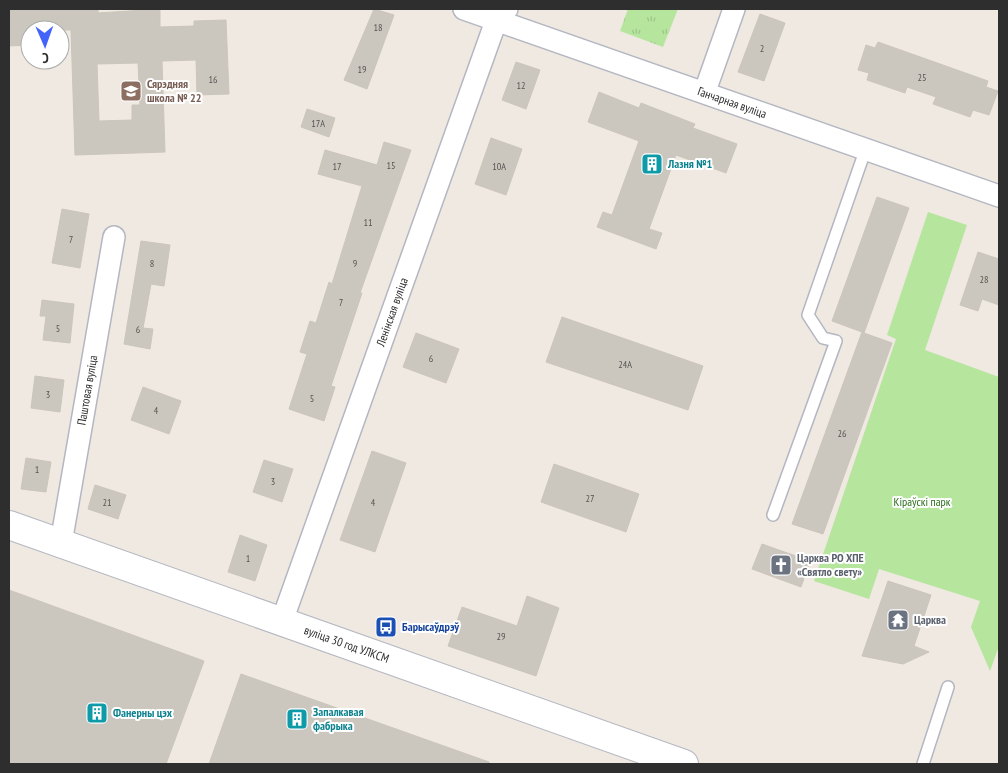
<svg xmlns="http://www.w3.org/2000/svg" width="1008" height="773" font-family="'PT Sans Narrow',sans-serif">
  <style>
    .grass { fill: url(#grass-tufts) }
    .park { fill: #b6e59e }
    .building { fill: #cbc7bf; stroke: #cbc5ba; fill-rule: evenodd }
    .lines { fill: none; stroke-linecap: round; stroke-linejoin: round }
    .lane-casing { stroke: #b4b7c1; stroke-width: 14 }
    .street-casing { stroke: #b4b7c1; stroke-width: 24 }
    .secondary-casing { stroke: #b4b7c1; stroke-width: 30 }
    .lane { stroke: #fff; stroke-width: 11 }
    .street { stroke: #fff; stroke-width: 21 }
    .secondary { stroke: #fff; stroke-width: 28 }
    .labels { text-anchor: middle; stroke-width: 4; stroke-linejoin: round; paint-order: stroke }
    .number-label { font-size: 10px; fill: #555452 }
    .education-label { font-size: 12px; font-weight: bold; fill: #785e54; stroke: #fff; text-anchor: start }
    .street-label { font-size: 12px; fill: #2e2e2e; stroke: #fff }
    .culture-label { font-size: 12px; font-weight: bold; fill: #0d838f; stroke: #fff; text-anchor: start }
    .park-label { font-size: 12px; fill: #2c6e1b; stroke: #fff }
    .worship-label { font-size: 12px; font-weight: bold; fill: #5b616d; stroke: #fff; text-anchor: start }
    .transit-label { font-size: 12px; font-weight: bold; fill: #164399; stroke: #fff; text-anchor: start }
  </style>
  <defs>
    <pattern id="grass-tufts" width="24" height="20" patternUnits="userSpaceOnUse" patternTransform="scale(1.25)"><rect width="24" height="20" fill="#b6e59e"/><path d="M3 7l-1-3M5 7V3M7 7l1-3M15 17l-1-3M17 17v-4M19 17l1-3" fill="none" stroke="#9dc588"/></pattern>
  </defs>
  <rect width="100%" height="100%" fill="#efe9e1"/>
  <!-- grass -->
  <polygon class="grass" points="628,9 678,9 663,47 620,31"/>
  <!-- park -->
  <polygon class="park" points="928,212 967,225 925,350 999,377 999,646 990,671 971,627 980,601 879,569 869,599 814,581 896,339 887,335"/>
  <!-- building -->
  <g class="building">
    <path d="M9,9H98V13L160,9V27L194,26V21L226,20L229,94L197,95L196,60L162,61L165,152L75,155L71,30H30V45L9,46ZM138,63L140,105H132V120L99,121L97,64Z"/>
    <polygon points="374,9 394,15 367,89 344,80"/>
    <polygon points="760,14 785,23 764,81 738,72"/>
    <polygon points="878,42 988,81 986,87 998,91 989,115 973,110 970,117 933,104 936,97 907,87 905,93 867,80 869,73 858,70 866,45 875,48"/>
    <polygon points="516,62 540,70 526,109 502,100"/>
    <polygon points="599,92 639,108 641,103 695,124 693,128 737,144 726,173 676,155 649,229 662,233 656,249 597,227 603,212 612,215 639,141 588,122"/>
    <polygon points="307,109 335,118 329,137 301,127"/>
    <polygon points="491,138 522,149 506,195 475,184"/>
    <polygon points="384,142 411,150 360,293 362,293 331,386 335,387 324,421 289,409 307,354 300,352 310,321 316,323 329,282 332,284 362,186 318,174 325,150 377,165"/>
    <polygon points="877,197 909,208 864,333 892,343 823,534 792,524 862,332 832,321"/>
    <polygon points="62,209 89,214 80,268 52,263"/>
    <polygon points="141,241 170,245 164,286 151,284 143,328 153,329 150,349 124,344"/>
    <polygon points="978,252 999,259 999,305 982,299 978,311 960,305"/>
    <polygon points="42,300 74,304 70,343 43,340 46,316 40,316"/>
    <polygon points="562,317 703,366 688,410 546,362"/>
    <polygon points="416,333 459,349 446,383 403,367"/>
    <polygon points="35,376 64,380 60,412 31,408"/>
    <polygon points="143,387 181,401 169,434 131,420"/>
    <polygon points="372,451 406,463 375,552 340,540"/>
    <polygon points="26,458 51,462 46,492 21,489"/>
    <polygon points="264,460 293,469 282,502 253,492"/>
    <polygon points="554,464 639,494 626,532 541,502"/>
    <polygon points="95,485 126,495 118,519 88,509"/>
    <polygon points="240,535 267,545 255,581 228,572"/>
    <polygon points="762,544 810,561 801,587 752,569"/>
    <polygon points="888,581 931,595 914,646 929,652 903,664 862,656"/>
    <polygon points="9,590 204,661 166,764 9,764"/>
    <polygon points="527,596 559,608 536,676 448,646 462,607 517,626"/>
    <polygon points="241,674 489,762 489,764 209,764"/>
  </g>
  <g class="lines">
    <!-- lane casing -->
    <g class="lane-casing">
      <g id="lane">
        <polyline points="773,515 836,341 823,338 808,315 866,148"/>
        <polyline points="923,764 948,687"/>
      </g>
    </g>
    <!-- street casing -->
    <g class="street-casing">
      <g id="street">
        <path id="s1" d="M464,9L999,196"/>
        <polyline points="705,91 734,9"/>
        <path id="s2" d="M61,543L114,237"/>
        <path id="s3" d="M282,621L496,21L507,9"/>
      </g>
    </g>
    <!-- secondary casing -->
    <g class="secondary-casing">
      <g id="secondary">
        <path id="s4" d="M9,525L684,764"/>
      </g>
    </g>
    <!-- lane -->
    <use href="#lane" class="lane"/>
    <!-- street -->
    <use href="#street" class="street"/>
    <!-- secondary -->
    <use href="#secondary" class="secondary"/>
  </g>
  <!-- icons -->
  <defs>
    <g id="school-square" transform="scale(1.125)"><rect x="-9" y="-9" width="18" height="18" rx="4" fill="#8d6e63" stroke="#fff"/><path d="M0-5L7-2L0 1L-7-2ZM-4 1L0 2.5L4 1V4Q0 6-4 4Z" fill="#fff"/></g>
    <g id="building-square" transform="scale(1.125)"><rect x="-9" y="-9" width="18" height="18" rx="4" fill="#0f9aa8" stroke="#fff"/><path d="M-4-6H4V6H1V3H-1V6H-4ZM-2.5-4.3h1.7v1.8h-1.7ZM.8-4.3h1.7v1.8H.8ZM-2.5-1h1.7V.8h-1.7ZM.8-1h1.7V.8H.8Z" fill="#fff"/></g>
    <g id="church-square" transform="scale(1.125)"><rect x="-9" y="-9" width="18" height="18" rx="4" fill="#6b7280" stroke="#fff"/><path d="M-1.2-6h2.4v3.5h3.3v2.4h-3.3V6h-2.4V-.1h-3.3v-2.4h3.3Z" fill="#fff"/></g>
    <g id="temple-square" transform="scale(1.125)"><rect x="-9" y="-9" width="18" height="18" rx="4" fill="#6b7280" stroke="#fff"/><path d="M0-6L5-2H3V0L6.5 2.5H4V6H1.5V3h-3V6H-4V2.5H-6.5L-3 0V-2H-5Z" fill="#fff"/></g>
    <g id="bus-square" transform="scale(1.125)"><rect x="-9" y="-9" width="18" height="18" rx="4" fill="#1a4fb4" stroke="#fff"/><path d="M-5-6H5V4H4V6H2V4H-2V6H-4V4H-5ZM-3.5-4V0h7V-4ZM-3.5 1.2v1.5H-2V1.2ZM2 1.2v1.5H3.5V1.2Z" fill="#fff"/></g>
  </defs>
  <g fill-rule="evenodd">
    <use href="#school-square" x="131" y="91"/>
    <use href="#building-square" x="652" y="164"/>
    <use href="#church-square" x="781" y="565"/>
    <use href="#temple-square" x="898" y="620"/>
    <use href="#bus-square" x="386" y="627"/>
    <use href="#building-square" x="97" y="713"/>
    <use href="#building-square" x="297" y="719"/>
  </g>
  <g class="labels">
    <!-- number labels -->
    <g class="number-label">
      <text x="378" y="31">18</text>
      <text x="762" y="52">2</text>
      <text x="362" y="73">19</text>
      <text x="922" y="81">25</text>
      <text x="213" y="83">16</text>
      <text x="521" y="89">12</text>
      <text x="318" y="127">17А</text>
      <text x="391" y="169">15</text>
      <text x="337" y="170">17</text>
      <text x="499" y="170">10А</text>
      <text x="368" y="226">11</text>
      <text x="71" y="243">7</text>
      <text x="152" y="267">8</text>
      <text x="355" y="267">9</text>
      <text x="984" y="283">28</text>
      <text x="341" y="306">7</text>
      <text x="58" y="332">5</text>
      <text x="138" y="333">6</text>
      <text x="431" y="362">6</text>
      <text x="625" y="368">24А</text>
      <text x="48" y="398">3</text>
      <text x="312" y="402">5</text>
      <text x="156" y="414">4</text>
      <text x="842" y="437">26</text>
      <text x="37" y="473">1</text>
      <text x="273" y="485">3</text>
      <text x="590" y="502">27</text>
      <text x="107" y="506">21</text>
      <text x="373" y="506">4</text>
      <text x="248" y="562">1</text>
      <text x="501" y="640">29</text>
    </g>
    <!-- education labels -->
    <g class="education-label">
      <text x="147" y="88">Сярэдняя<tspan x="147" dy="14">школа № 22</tspan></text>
    </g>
    <!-- street labels -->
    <g class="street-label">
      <text dy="4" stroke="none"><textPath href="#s1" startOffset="284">Ганчарная вуліца</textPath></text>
      <text dy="4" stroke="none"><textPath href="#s3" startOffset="328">Ленінская вуліца</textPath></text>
      <text dy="4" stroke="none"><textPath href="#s2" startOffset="155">Паштовая вуліца</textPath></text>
      <text dy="4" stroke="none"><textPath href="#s4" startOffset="358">вуліца 30 год УЛКСМ</textPath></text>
    </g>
    <!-- culture labels -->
    <g class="culture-label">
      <text x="668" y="168">Лазня №1</text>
      <text x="313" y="716">Запалкавая<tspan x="313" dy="14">фабрыка</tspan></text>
      <text x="113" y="717">Фанерны цэх</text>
    </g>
    <!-- park labels -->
    <g class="park-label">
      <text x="922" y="506">Кіраўскі парк</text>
    </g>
    <!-- worship labels -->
    <g class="worship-label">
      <text x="797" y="562">Царква РО ХПЕ<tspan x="797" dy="14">«Святло свету»</tspan></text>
      <text x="914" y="624">Царква</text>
    </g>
    <!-- transit labels -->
    <g class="transit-label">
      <text x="402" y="631">Барысаўдрэў</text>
    </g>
  </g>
  <!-- border -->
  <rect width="1008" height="773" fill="none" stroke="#2e2e2e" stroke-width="20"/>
  <!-- north arrow -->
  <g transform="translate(45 45) rotate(178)"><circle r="24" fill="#ffffff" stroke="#ababab"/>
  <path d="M0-4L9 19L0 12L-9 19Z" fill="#4264fb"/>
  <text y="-8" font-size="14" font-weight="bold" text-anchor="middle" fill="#2e2e2e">С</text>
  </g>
</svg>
